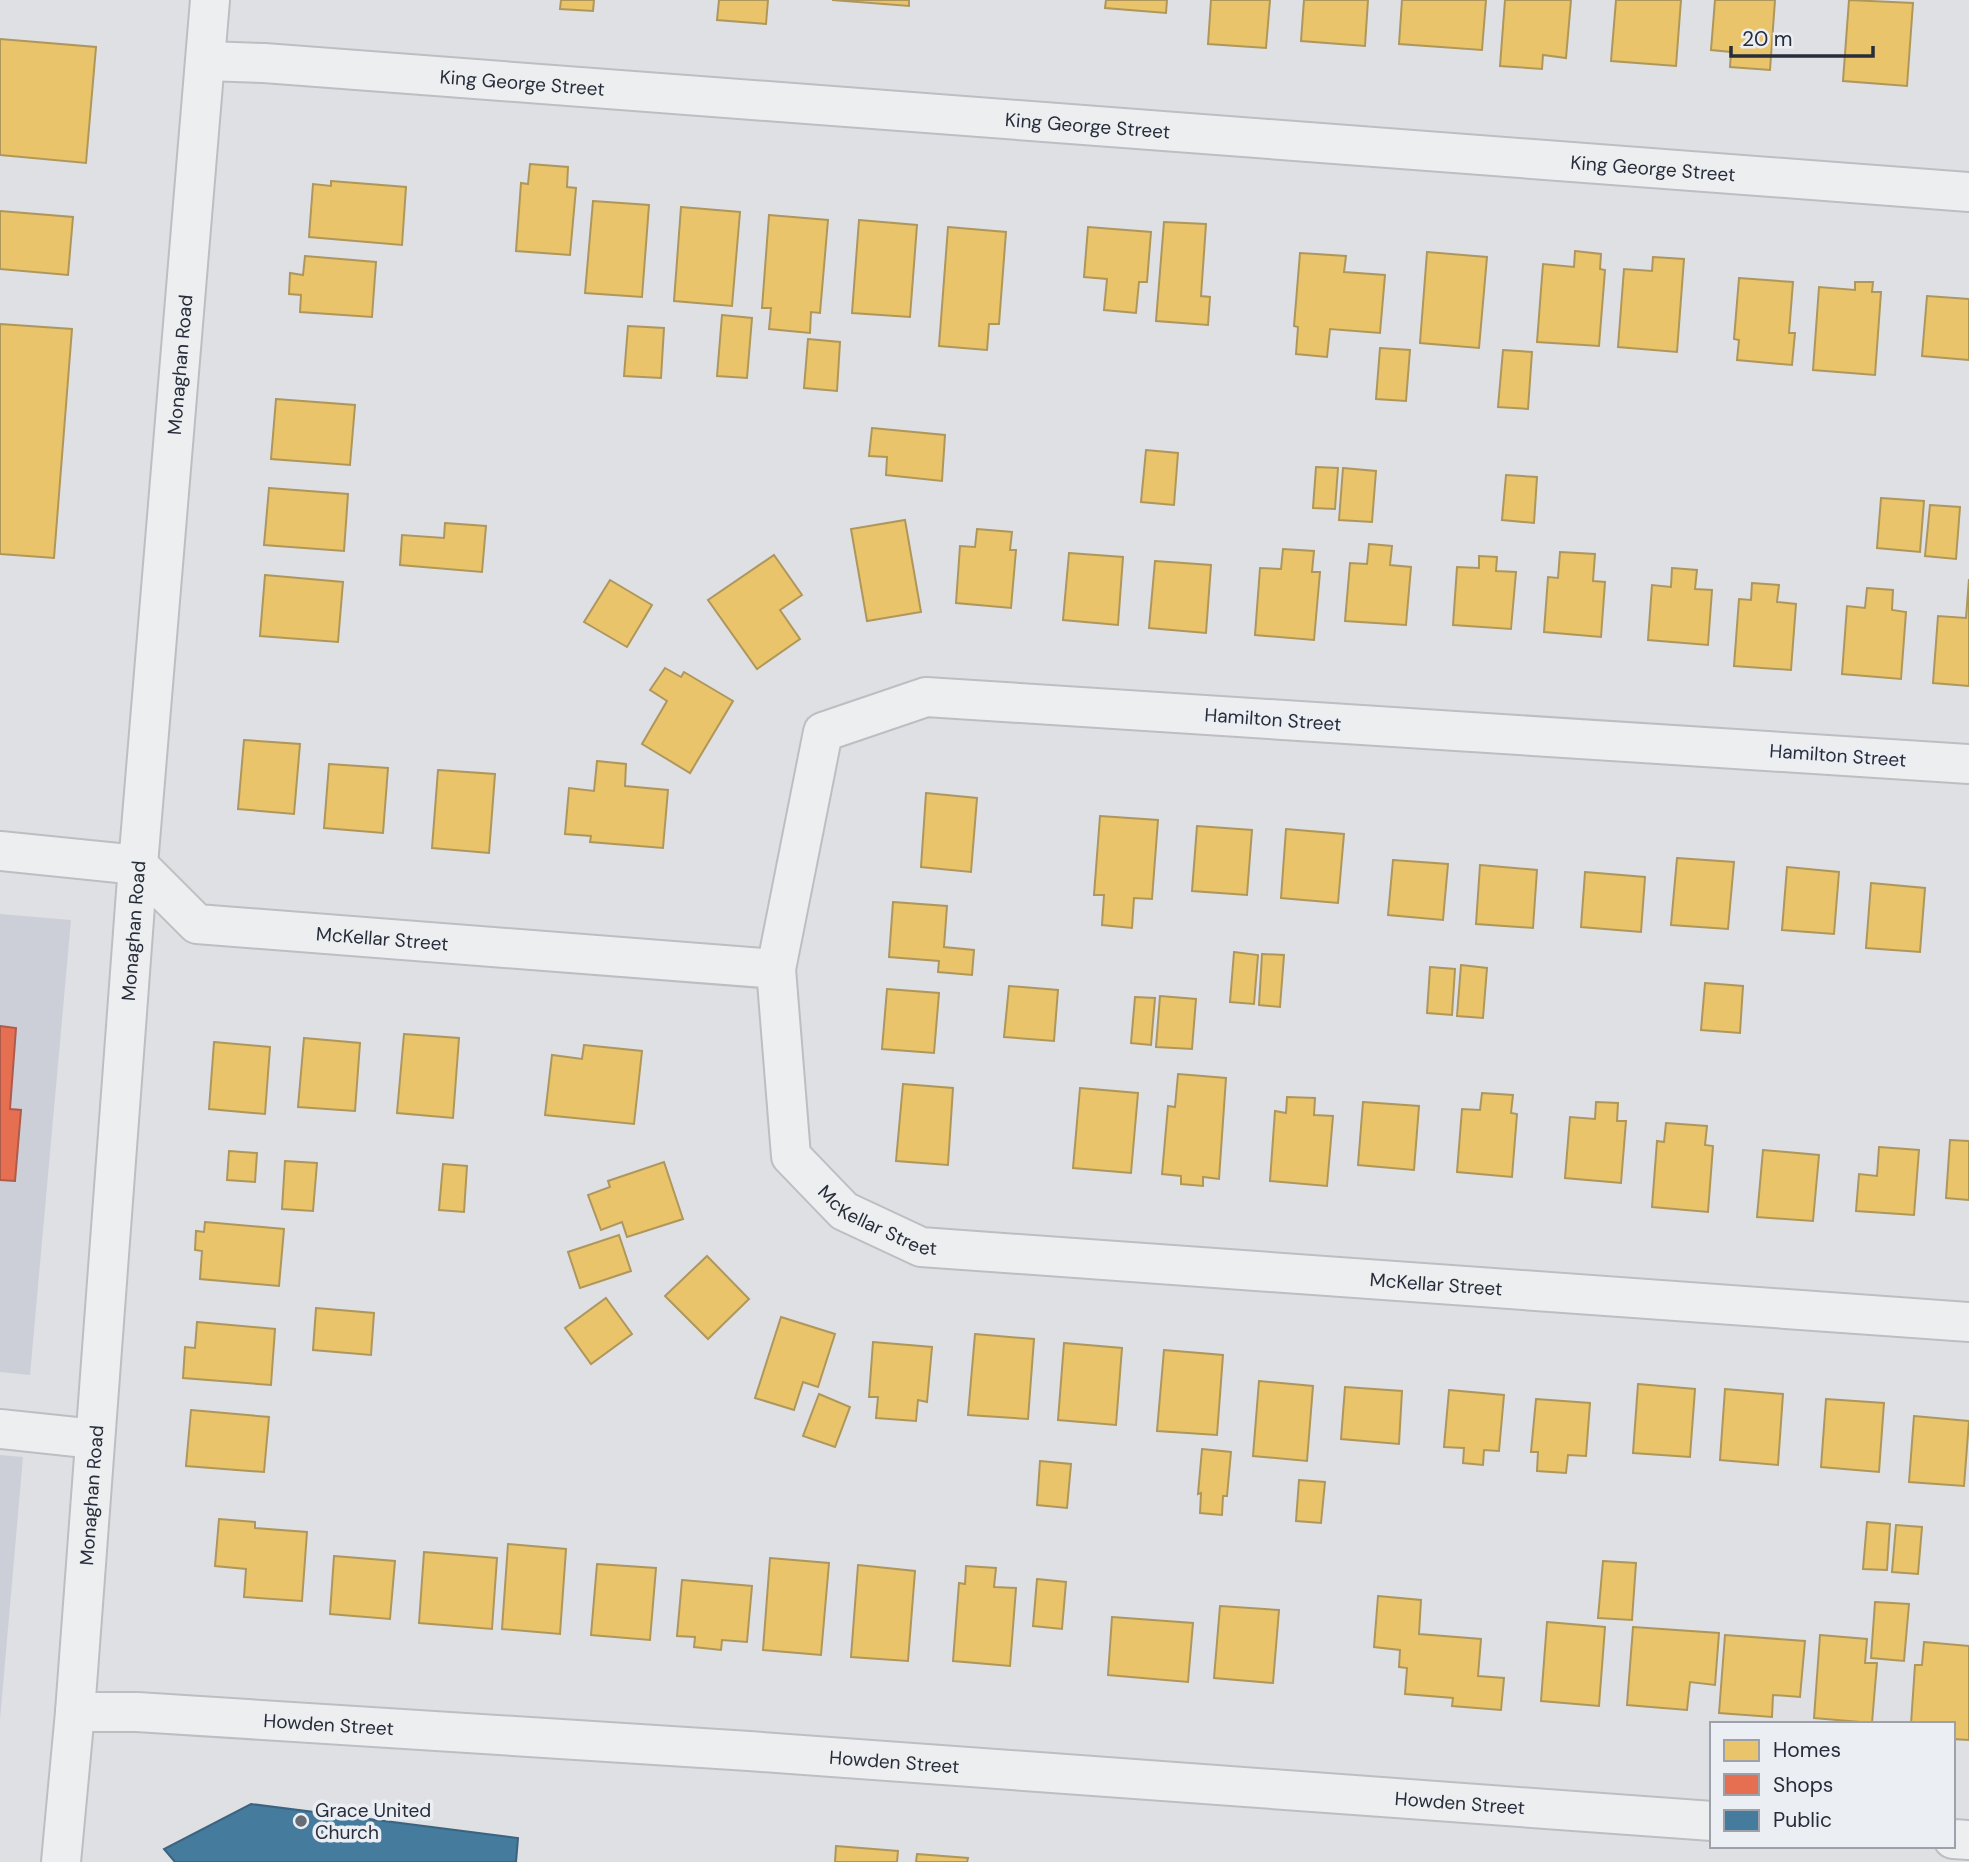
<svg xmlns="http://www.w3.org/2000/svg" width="1969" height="1862" font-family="'DM Sans',sans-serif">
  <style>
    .built { fill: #cccfd7 }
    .homes { fill: #e9c46a; stroke: #af975c; stroke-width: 2 }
    .shops { fill: #e76f51; stroke: #ad5b4a; stroke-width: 2 }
    .public { fill: #457b9d; stroke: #3c6480; stroke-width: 2 }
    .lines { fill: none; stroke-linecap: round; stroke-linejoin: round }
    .minor-casing { stroke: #bcbec2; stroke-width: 42 }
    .tertiary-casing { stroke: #bcbec2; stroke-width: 42 }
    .minor { stroke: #edeef0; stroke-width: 38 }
    .tertiary { stroke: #edeef0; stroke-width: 38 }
    .poi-dot { fill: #676c76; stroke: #ebeef3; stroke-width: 2.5 }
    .labels { text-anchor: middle; stroke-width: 7; stroke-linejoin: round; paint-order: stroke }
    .street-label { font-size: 19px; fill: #272d3b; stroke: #ebeef3 }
    .poi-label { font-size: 19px; fill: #272d3b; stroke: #ebeef3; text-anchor: start }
  </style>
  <rect width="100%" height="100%" fill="#dee0e4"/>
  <!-- built -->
  <g class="built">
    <polygon points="0,914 71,920 30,1375 0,1372"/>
    <polygon points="0,1455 23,1457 0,1720"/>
  </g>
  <!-- homes -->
  <g class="homes">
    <polygon points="561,0 594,0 593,11 560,9"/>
    <polygon points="719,0 768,0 766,24 717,20"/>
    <polygon points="832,0 909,0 909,6"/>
    <polygon points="1106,0 1167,0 1166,13 1105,8"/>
    <polygon points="1211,0 1270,0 1266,48 1208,44"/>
    <polygon points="1304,0 1368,0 1365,46 1301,41"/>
    <polygon points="1402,0 1486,0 1482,50 1399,44"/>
    <polygon points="1505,0 1571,0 1566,58 1543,55 1542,69 1500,66"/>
    <polygon points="1616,0 1681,0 1676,66 1611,61"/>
    <polygon points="1715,0 1775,0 1770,70 1730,67 1731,52 1711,50"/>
    <polygon points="1849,0 1913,3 1907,86 1843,81"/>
    <polygon points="0,39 96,47 86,163 0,155"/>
    <polygon points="530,164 568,167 567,187 576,188 570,255 516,251 521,183 528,184"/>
    <polygon points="331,181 406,187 402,245 309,237 313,184 331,186"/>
    <polygon points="593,201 649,205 642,297 585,293"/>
    <polygon points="681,207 740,212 732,306 674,301"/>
    <polygon points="0,211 73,217 68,275 0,269"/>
    <polygon points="769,215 828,220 820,313 811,312 810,333 769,329 771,308 762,308"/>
    <polygon points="859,220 917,225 910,317 852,313"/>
    <polygon points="1164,222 1206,224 1201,296 1210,297 1208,325 1156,321"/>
    <polygon points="948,227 1006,232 999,324 989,324 987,350 939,346"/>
    <polygon points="1088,227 1151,232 1147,282 1139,282 1136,313 1104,310 1107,279 1084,277"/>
    <polygon points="1575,251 1601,254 1600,269 1605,270 1599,346 1537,342 1543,264 1574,267"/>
    <polygon points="1427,252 1487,257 1479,348 1420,343"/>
    <polygon points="1300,253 1346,256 1344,272 1385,275 1380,333 1330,329 1327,357 1296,354 1298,327 1294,326"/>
    <polygon points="305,256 376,262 372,317 300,312 301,295 289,294 290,273 303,275"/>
    <polygon points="1653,257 1684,259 1677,352 1618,347 1624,269 1652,271"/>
    <polygon points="1739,278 1793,282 1789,333 1795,333 1792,365 1737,360 1739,340 1734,339"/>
    <polygon points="1855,282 1873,282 1872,292 1881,292 1875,375 1813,370 1819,287 1855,290"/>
    <polygon points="1927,296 1969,299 1969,360 1922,356"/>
    <polygon points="722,315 752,318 747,378 717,376"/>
    <polygon points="0,324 72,329 54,558 0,554"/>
    <polygon points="628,326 664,328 661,378 624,376"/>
    <polygon points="808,339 840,342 837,391 804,388"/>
    <polygon points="1380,348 1410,350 1406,401 1376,399"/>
    <polygon points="1503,350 1532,352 1528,409 1498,407"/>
    <polygon points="276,399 355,405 350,465 271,459"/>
    <polygon points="872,428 945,435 942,481 886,475 887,457 869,456"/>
    <polygon points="1146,450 1178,453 1174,505 1141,502"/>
    <polygon points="1316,467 1338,468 1335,509 1313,508"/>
    <polygon points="1343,468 1376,471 1372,522 1339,520"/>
    <polygon points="1506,475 1537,477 1534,523 1502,520"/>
    <polygon points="269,488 348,494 344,551 264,545"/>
    <polygon points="1881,498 1924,501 1920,552 1877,548"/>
    <polygon points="1930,505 1960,507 1956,559 1925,556"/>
    <polygon points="905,520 921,612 867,621 851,529"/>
    <polygon points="445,523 486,526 482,572 400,565 402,535 444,538"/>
    <polygon points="977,529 1012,532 1010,550 1016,550 1011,608 956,603 960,546 975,547"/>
    <polygon points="1369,544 1392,546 1390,565 1411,567 1406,625 1345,621 1350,563 1367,564"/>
    <polygon points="1283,549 1314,551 1312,572 1320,572 1314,640 1255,635 1260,568 1281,569"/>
    <polygon points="1560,552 1595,554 1593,581 1605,582 1601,637 1544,632 1548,577 1558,578"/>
    <polygon points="1069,553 1123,557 1118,625 1063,620"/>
    <polygon points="774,555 802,595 780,610 800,639 757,669 708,600"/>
    <polygon points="1479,556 1497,557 1496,571 1516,572 1511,629 1453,625 1457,567 1479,568"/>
    <polygon points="1155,561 1211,565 1206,633 1149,628"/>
    <polygon points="1672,568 1697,570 1695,589 1712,590 1708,645 1648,640 1652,585 1671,587"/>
    <polygon points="265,575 343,582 338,642 260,636"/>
    <polygon points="1969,579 1969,686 1933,683 1938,616 1966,618"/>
    <polygon points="610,580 652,605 627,647 584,622"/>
    <polygon points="1752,583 1779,585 1777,602 1796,604 1791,670 1734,666 1739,599 1751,600"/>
    <polygon points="1867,588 1893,590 1892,610 1906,612 1901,679 1842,674 1847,606 1865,608"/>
    <polygon points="665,668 681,677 684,672 733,701 690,773 642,744 667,701 650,690"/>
    <polygon points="244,740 300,744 294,814 238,809"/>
    <polygon points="597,761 626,764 625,786 668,790 663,848 590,842 591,836 565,834 569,788 594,791"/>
    <polygon points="329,764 388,768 383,833 324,828"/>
    <polygon points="438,770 495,774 489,853 432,848"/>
    <polygon points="926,793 977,798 971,872 921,867"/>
    <polygon points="1100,816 1158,820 1152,899 1134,898 1132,928 1102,925 1104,895 1094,895"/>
    <polygon points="1197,826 1252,830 1247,895 1192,891"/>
    <polygon points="1286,829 1344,834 1338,903 1281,898"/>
    <polygon points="1677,858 1734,862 1728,929 1671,925"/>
    <polygon points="1393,860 1448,864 1443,920 1388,915"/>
    <polygon points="1480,865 1537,870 1533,928 1476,924"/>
    <polygon points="1787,867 1839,872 1834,934 1782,930"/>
    <polygon points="1585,872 1645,877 1641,932 1581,927"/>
    <polygon points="1871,883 1925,888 1920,952 1866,948"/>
    <polygon points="893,902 947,906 944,947 974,950 972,975 938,972 939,961 889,957"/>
    <polygon points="1234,952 1258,955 1254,1004 1230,1002"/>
    <polygon points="1262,954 1284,955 1280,1007 1259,1005"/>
    <polygon points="1461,965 1487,968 1483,1018 1457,1016"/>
    <polygon points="1430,967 1455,969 1452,1015 1427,1013"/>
    <polygon points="1705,983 1743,986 1740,1033 1701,1030"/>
    <polygon points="1009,986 1058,990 1054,1041 1004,1037"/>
    <polygon points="887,989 939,993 934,1053 882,1049"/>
    <polygon points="1160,996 1196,999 1192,1049 1156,1047"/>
    <polygon points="1135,997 1155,998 1151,1045 1131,1043"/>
    <polygon points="404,1034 459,1038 453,1118 397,1113"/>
    <polygon points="304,1038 360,1043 355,1111 298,1107"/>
    <polygon points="214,1042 270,1047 265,1114 209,1109"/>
    <polygon points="584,1045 642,1051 634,1124 545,1115 552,1055 582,1059"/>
    <polygon points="1178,1074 1226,1078 1219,1179 1203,1177 1203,1186 1181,1184 1181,1176 1162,1174 1168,1106 1175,1107"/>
    <polygon points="903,1084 953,1088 948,1165 896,1161"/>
    <polygon points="1080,1088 1138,1093 1131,1173 1073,1168"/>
    <polygon points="1482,1093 1513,1095 1511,1113 1517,1114 1512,1177 1457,1172 1462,1109 1480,1110"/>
    <polygon points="1287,1097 1315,1098 1314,1115 1333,1116 1327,1186 1270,1181 1275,1111 1286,1113"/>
    <polygon points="1363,1102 1419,1106 1414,1170 1358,1165"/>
    <polygon points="1596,1102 1618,1103 1617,1121 1626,1121 1621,1183 1565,1178 1570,1117 1595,1119"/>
    <polygon points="1666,1123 1707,1126 1705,1145 1713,1146 1708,1212 1652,1207 1657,1141 1664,1142"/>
    <polygon points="1950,1140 1969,1141 1969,1200 1946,1198"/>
    <polygon points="1879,1147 1919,1150 1914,1215 1856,1211 1859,1174 1877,1176"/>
    <polygon points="1763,1150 1819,1155 1813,1221 1757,1217"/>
    <polygon points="229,1151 257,1153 255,1182 227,1180"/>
    <polygon points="285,1161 317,1163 313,1211 282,1209"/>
    <polygon points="664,1162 683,1219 627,1237 622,1222 601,1230 588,1195 610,1187 608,1181"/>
    <polygon points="443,1164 467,1166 464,1212 439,1210"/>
    <polygon points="205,1222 284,1229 279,1286 200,1279 202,1251 195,1250 196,1231 204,1232"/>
    <polygon points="619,1235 631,1271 580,1288 568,1252"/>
    <polygon points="707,1256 749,1299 708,1339 665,1296"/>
    <polygon points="606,1298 632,1334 591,1364 565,1328"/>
    <polygon points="316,1308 374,1313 371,1355 313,1350"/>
    <polygon points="781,1317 835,1334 818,1387 803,1382 794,1410 755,1398"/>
    <polygon points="197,1322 275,1329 271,1385 183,1378 185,1347 195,1348"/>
    <polygon points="975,1334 1034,1339 1028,1419 968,1415"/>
    <polygon points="873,1342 932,1347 927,1402 918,1400 916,1421 876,1418 878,1397 869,1397"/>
    <polygon points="1064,1343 1122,1348 1116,1425 1058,1420"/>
    <polygon points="1164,1350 1223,1355 1217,1435 1157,1431"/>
    <polygon points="1259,1381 1313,1386 1307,1461 1253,1456"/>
    <polygon points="1638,1384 1695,1389 1690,1457 1633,1453"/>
    <polygon points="1345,1387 1402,1391 1399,1444 1341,1439"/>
    <polygon points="1725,1389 1783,1394 1778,1465 1720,1460"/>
    <polygon points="1449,1390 1504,1395 1499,1451 1484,1450 1483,1465 1463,1463 1464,1448 1444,1447"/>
    <polygon points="819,1394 850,1407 835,1447 803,1436"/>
    <polygon points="1536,1399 1590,1403 1586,1456 1568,1455 1566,1473 1537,1471 1538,1452 1531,1452"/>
    <polygon points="1826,1399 1884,1403 1879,1472 1821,1467"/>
    <polygon points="191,1410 269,1417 264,1472 186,1466"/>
    <polygon points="1914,1416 1969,1421 1964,1486 1909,1482"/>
    <polygon points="1202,1449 1231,1452 1227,1496 1223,1496 1222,1515 1200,1513 1201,1493 1198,1494"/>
    <polygon points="1040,1461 1071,1464 1067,1508 1037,1505"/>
    <polygon points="1299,1480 1325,1482 1321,1523 1296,1521"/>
    <polygon points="219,1519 255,1522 255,1528 307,1532 302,1601 244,1597 246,1569 215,1566"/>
    <polygon points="1867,1522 1890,1524 1887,1570 1863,1569"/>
    <polygon points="1896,1525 1922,1527 1918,1574 1892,1572"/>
    <polygon points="508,1544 566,1549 560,1634 502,1629"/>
    <polygon points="424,1552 497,1558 492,1629 419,1623"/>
    <polygon points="334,1556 395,1561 390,1619 330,1614"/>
    <polygon points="770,1558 829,1563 821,1655 763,1650"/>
    <polygon points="1603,1561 1636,1563 1632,1620 1598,1618"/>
    <polygon points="597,1564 656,1568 650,1640 591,1635"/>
    <polygon points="858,1565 915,1571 908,1661 851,1657"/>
    <polygon points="966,1566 996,1568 994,1587 1016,1588 1010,1666 953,1661 959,1583 965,1584"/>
    <polygon points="1037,1579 1066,1582 1062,1629 1033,1626"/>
    <polygon points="682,1580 752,1586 747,1642 722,1640 721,1650 694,1647 695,1637 677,1636"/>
    <polygon points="1378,1596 1421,1600 1419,1634 1481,1639 1478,1676 1504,1678 1501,1710 1452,1706 1453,1698 1405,1694 1407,1668 1399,1667 1400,1650 1374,1647"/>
    <polygon points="1875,1602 1909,1604 1904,1661 1871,1658"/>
    <polygon points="1220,1606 1279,1610 1273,1683 1214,1678"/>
    <polygon points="1112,1617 1193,1623 1188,1682 1108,1675"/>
    <polygon points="1547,1622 1605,1627 1599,1706 1541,1701"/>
    <polygon points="1633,1627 1719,1633 1715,1685 1690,1682 1687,1710 1627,1705"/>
    <polygon points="1725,1635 1805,1641 1800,1697 1773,1695 1772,1717 1719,1713"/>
    <polygon points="1820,1635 1867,1639 1865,1663 1877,1663 1872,1723 1814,1718"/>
    <polygon points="1924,1642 1969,1646 1969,1740 1953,1739 1953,1724 1911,1724 1915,1665 1922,1665"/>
    <polygon points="836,1846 898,1851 897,1862 835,1862"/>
    <polygon points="917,1854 968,1858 967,1862 916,1862"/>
  </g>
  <!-- shops -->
  <polygon class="shops" points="0,1026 16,1028 10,1109 21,1110 15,1181 0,1180"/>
  <!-- public -->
  <polygon class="public" points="251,1804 518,1838 516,1862 175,1862 164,1849"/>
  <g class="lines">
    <!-- minor casing -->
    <g class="minor-casing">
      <g id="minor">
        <path id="s1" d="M206,61L264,63L1969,192"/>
        <path id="s2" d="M1969,764L926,697L823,732L776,969L791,1156L844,1211L921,1247L1969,1322"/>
        <path id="s3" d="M0,851L138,865L197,924L776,969"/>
        <polyline points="0,1429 95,1439"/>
        <path id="s4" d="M75,1712H137L749,1751L1712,1821"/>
        <polyline points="1953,1839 1969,1840"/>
      </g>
    </g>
    <!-- tertiary casing -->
    <g class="tertiary-casing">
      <g id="tertiary">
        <path id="s5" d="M61,1862L75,1712L138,865L210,0"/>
      </g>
    </g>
    <!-- minor -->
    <use href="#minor" class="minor"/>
    <!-- tertiary -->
    <use href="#tertiary" class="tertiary"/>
  </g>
  <!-- markers -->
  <circle class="poi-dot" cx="301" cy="1821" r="7"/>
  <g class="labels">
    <!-- street labels -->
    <g class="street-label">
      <text dy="7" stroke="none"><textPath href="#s1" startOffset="317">King George Street</textPath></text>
      <text dy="7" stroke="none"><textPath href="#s1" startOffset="884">King George Street</textPath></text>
      <text dy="7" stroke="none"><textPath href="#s1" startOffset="1451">King George Street</textPath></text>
      <text dy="7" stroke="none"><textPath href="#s5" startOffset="1502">Monaghan Road</textPath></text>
      <text transform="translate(1273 719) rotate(4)" y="7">Hamilton Street</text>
      <text transform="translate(1838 755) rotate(4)" y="7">Hamilton Street</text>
      <text dy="7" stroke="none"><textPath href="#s5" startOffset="934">Monaghan Road</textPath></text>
      <text dy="7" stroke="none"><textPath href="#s3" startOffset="408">McKellar Street</textPath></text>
      <text dy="7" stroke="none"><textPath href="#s2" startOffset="1694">McKellar Street</textPath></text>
      <text dy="7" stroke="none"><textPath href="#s2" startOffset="2261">McKellar Street</textPath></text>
      <text dy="7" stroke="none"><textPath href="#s5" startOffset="368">Monaghan Road</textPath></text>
      <text dy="7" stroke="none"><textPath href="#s4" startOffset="254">Howden Street</textPath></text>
      <text dy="7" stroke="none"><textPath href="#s4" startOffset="821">Howden Street</textPath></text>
      <text dy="7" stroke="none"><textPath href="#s4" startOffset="1388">Howden Street</textPath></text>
    </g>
    <!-- poi labels -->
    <g class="poi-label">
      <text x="315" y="1817">Grace United<tspan x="315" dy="22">Church</tspan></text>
    </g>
  </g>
  <!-- legend -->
  <rect x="1710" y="1722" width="245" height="126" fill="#ebeef3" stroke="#9da1a9" stroke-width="2"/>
  <rect x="1724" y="1740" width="35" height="21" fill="#e9c46a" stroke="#9da1a9" stroke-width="2"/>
  <text x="1773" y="1757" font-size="21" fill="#272d3b">Homes</text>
  <rect x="1724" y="1774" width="35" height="21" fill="#e76f51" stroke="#9da1a9" stroke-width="2"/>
  <text x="1773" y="1792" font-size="21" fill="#272d3b">Shops</text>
  <rect x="1724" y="1810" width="35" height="21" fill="#457b9d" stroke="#9da1a9" stroke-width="2"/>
  <text x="1773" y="1827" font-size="21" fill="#272d3b">Public</text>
  <!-- scale -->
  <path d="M1731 46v10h142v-10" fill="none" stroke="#272d3b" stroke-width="3.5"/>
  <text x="1742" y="46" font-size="21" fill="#272d3b" stroke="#ebeef3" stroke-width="5" paint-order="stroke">20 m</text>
</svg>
